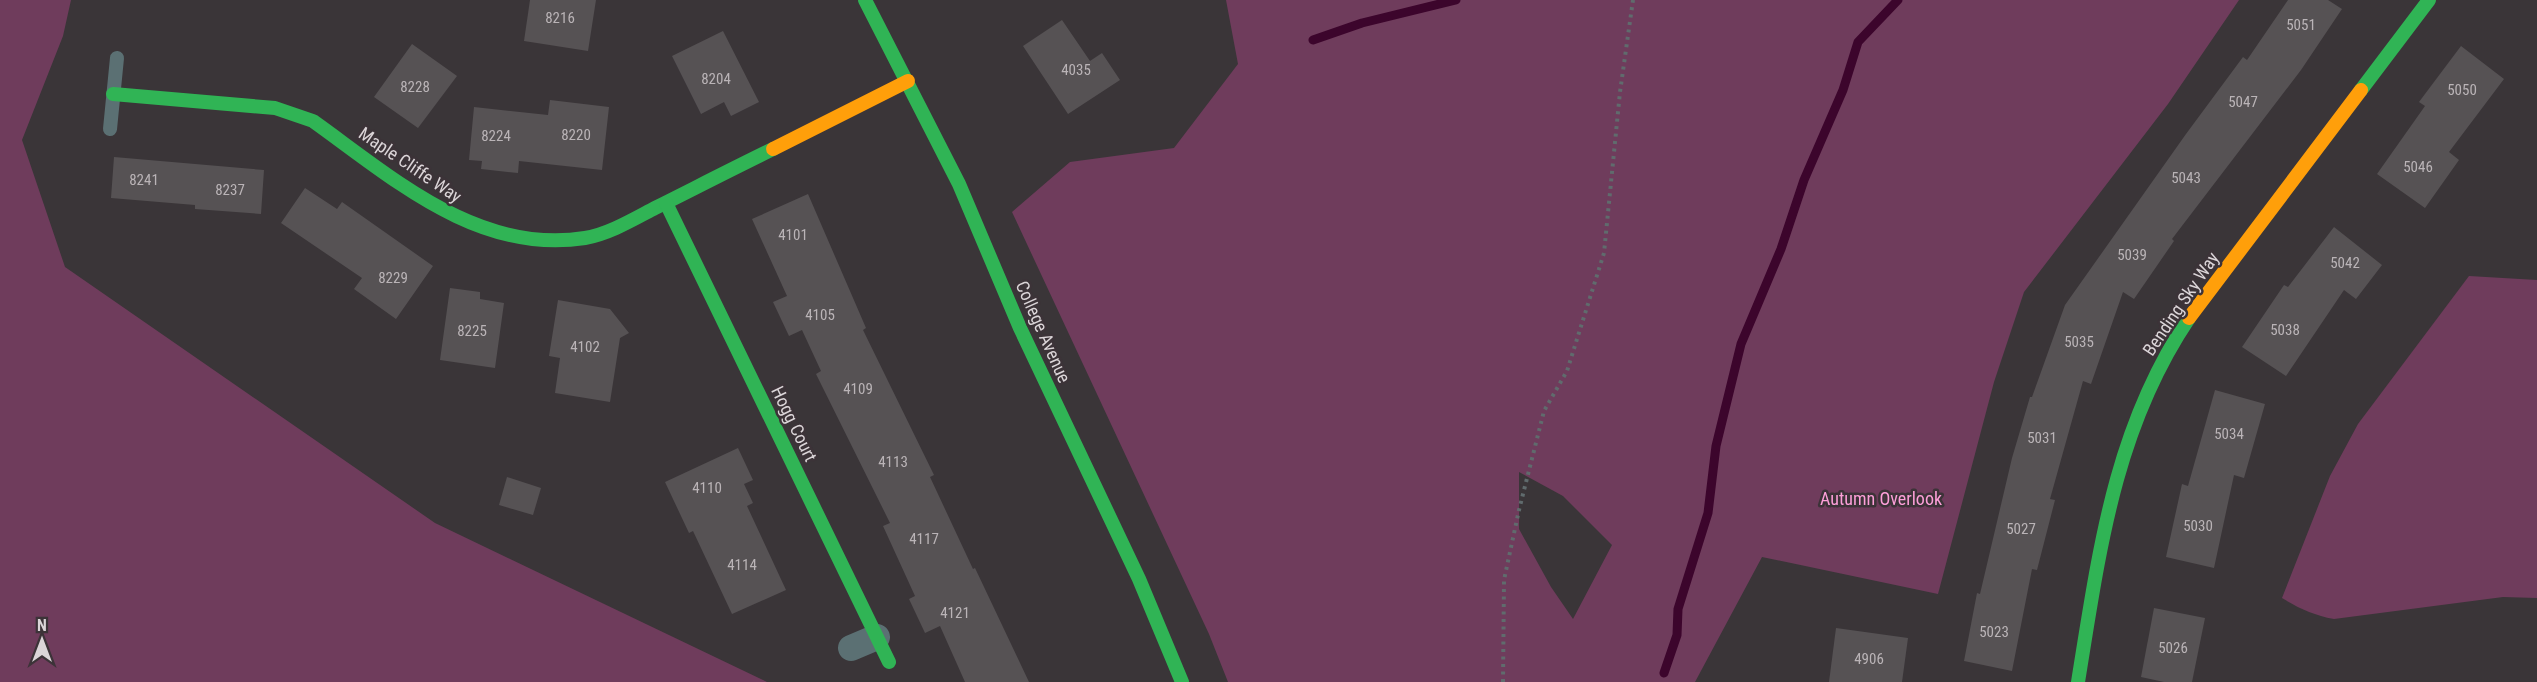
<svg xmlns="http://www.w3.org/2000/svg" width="2537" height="682" font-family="'Roboto Condensed',sans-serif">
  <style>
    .green { fill: #6f3c5c; fill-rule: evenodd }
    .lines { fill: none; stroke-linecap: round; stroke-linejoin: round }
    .stream { stroke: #3c052c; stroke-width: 9 }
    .building { fill: #565254 }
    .path { stroke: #606b6d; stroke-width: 4; stroke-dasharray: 3 4.5; stroke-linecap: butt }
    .lane { stroke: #5b7073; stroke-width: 14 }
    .street { stroke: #5b7073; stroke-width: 26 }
    .fast { stroke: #30b455; stroke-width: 14 }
    .slow { stroke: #ff9f0a; stroke-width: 14 }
    .labels { text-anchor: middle; stroke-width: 5; stroke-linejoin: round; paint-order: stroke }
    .number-label { font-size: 15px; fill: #bab4b7 }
    .street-label { font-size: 18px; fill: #dbd5d8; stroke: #3c3338 }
    .park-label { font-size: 18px; fill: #fd9fd9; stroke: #3c3338 }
  </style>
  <rect width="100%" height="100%" fill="#3a3538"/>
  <!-- green -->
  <g class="green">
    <polygon points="0,0 71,0 63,36 22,140 65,267 435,523 767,682 0,682"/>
    <path d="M1226,0H2239L2168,104L2024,292L1994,382L1938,594L1762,557L1695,682H1228L1209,634L1012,212L1070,162L1174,148L1238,64ZM1519,472L1563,496L1612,545L1573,619L1551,587L1519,529Z"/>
    <path d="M2469,276L2537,280V598L2503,597L2334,619C2314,615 2300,609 2282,598L2330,476L2358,424Z"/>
  </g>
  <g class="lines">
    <!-- stream -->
    <g class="stream">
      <polyline points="1313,40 1362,23 1456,0"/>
      <polyline points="1664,673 1677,635 1678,609 1708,513 1716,446 1741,344 1781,249 1804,180 1843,90 1858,42 1898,0"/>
    </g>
  </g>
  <!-- building -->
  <g class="building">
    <polygon points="530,0 596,0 588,51 524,41"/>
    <polygon points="2288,0 2328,0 2342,9 2301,70 2172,239 2174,241 2134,299 2123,292 2091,384 2083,381 2050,499 2055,500 2037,570 2032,569 2012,671 1964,661 1977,593 1980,594 2012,458 2030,397 2032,397 2065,305 2186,134 2243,57 2247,60"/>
    <polygon points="1062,20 1090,61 1102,53 1120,80 1068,114 1023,46"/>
    <polygon points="723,31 759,102 731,116 724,102 701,114 672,56"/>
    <polygon points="412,44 457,76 418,128 374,97"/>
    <polygon points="2461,46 2504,79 2449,152 2459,160 2425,208 2377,174 2425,106 2419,102"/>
    <polygon points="550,100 609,107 602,170 519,161 518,173 481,169 482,161 469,160 474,107 548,115"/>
    <polygon points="114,157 264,170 261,214 195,209 195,205 111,198"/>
    <polygon points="305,188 337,209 342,202 433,266 396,319 354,289 362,278 281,223"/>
    <polygon points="808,194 866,328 863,330 934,475 930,477 973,569 975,568 1029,682 965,682 940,626 925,633 909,599 915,596 883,526 890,523 816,374 821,371 802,330 789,336 773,302 787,296 752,219"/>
    <polygon points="2334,227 2382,265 2356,299 2344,290 2286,376 2242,347 2284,285 2288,287"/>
    <polygon points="450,288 480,292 480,299 504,303 495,368 440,360"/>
    <polygon points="558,300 610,309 629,333 620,338 610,402 555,393 560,358 549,356"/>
    <polygon points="2215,390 2265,404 2244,478 2234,475 2214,568 2166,557 2182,484 2188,486"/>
    <polygon points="738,448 753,480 744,484 753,503 747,506 786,590 732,614 693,531 689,533 665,482"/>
    <polygon points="507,477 541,488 533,515 499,505"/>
    <polygon points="2154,608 2205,618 2192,682 2164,682 2141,677"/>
    <polygon points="1836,628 1908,638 1902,682 1829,682"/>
  </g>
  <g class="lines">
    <!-- path -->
    <polyline class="path" points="1503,682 1504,580 1519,510 1544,411 1567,371 1604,253 1620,92 1633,0"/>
    <!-- lane -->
    <polyline class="lane" points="110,129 117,58"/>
    <!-- street -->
    <polyline class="street" points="851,648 877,637"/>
    <!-- fast -->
    <g class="fast">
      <polyline points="865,0 959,184 1020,328 1139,579 1182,682"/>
      <polyline points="2361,90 2429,0"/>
      <path d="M113,94L275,108L313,121C393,178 478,255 585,238C609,234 634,219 655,208C695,188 734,168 773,149"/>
      <polyline points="666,203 889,662"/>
      <path d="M2078,682C2099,553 2114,429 2189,318"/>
    </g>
    <!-- slow -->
    <g class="slow">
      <polyline points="773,149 908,81"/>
      <polyline points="2189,318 2361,90"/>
    </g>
  </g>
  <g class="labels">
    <!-- number labels -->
    <g class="number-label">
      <text x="560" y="23">8216</text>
      <text x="2301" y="30">5051</text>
      <text x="1076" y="75">4035</text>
      <text x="716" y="84">8204</text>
      <text x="415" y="92">8228</text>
      <text x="2462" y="95">5050</text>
      <text x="2243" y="107">5047</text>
      <text x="576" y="140">8220</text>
      <text x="496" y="141">8224</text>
      <text x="2418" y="172">5046</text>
      <text x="2186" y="183">5043</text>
      <text x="144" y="185">8241</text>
      <text x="230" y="195">8237</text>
      <text x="793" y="240">4101</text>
      <text x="2132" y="260">5039</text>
      <text x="2345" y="268">5042</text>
      <text x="393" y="283">8229</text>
      <text x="820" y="320">4105</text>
      <text x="2285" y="335">5038</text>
      <text x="472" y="336">8225</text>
      <text x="2079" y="347">5035</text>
      <text x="585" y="352">4102</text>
      <text x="858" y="394">4109</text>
      <text x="2229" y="439">5034</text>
      <text x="2042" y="443">5031</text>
      <text x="893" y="467">4113</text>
      <text x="707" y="493">4110</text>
      <text x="2198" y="531">5030</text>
      <text x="2021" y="534">5027</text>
      <text x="924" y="544">4117</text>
      <text x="742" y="570">4114</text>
      <text x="955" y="618">4121</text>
      <text x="1994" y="637">5023</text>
      <text x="2173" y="653">5026</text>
      <text x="1869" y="664">4906</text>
    </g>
    <!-- street labels -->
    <g class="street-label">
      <text transform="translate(410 165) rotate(34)" y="6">Maple Cliffe Way</text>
      <text transform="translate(2181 304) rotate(-56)" y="6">Bending Sky Way</text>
      <text transform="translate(1043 332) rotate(66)" y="6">College Avenue</text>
      <text transform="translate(794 424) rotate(64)" y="6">Hogg Court</text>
    </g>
    <!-- park labels -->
    <g class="park-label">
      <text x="1881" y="505">Autumn Overlook</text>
    </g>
  </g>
  <!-- north arrow -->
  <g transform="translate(42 640)" stroke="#3c3338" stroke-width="4.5" paint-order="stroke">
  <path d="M0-4.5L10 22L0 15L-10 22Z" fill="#dbd5d8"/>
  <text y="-9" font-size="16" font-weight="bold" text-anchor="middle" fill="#dbd5d8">N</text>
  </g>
</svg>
